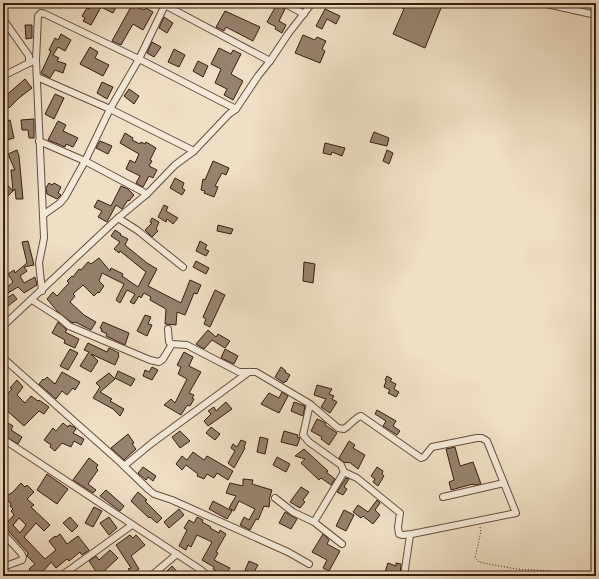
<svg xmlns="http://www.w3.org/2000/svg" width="599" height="579" font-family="'Sorts Mill Goudy',serif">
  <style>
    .building { fill: #97826e; stroke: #371d10; fill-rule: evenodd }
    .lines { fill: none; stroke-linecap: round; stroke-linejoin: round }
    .street-casing { stroke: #654e3d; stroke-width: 8 }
    .path { stroke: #371d10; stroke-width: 1; stroke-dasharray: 1 2; stroke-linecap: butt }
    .street { stroke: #f5ead9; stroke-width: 6 }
  </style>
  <rect width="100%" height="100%" fill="#efdfc4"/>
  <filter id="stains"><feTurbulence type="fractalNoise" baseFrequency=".005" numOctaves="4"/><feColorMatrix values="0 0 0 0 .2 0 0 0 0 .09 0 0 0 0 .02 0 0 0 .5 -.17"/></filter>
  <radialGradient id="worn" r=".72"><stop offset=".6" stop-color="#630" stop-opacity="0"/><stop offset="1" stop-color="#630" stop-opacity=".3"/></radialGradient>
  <!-- building -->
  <g class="building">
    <polygon points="92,3 118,3 113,13 101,7 91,25 83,21 85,18 82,16 87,8 89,9"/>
    <polygon points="404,3 443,3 425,48 393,34 404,9 402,8"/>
    <polygon points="277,4 285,9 279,21 286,25 282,33 275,29 276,27 267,22"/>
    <polygon points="132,5 144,10 146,8 153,12 143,30 133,24 121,45 112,41"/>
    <polygon points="325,9 340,16 336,24 327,19 322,29 316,26"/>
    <polygon points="225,11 260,27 253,41 226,27 224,31 216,27"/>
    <polygon points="164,17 173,23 167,33 159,28"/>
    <polygon points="25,25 32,25 32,38 26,39"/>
    <polygon points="61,34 71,40 65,51 58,47 53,55 59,58 57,61 66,64 63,73 55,70 50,78 41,73 51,51 49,50 55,38 58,40"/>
    <polygon points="303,35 315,40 317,37 326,41 322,49 325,51 320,63 295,53"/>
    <polygon points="152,42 161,47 154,57 147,53"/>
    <polygon points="90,47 98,52 95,58 109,65 103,76 80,64"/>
    <polygon points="219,48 231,54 233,50 241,54 231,74 243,81 233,100 224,95 227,89 215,83 221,69 211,64"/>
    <polygon points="174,49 185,55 179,67 168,62"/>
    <polygon points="198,61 208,66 203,77 193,71"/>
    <polygon points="25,79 32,88 19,98 9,108 3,102 3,98"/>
    <polygon points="102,82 113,87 107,99 97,93"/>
    <polygon points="129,89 139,96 134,104 124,96"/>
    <polygon points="55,94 64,98 54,119 45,114"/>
    <polygon points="34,119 34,138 29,138 28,130 22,130 21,120"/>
    <polygon points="10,120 14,138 7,140 3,122"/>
    <polygon points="58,121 66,125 63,131 78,138 73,147 66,144 65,147 48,140"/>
    <polygon points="374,132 389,138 387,146 370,142"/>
    <polygon points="125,133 133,138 132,140 140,144 141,142 145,144 146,142 156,148 150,160 152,161 149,166 157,170 153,178 149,176 143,187 136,183 140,176 126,169 130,160 135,163 139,154 120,143"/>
    <polygon points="100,141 112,146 108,154 96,148"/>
    <polygon points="325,143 345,148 342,156 332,152 331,155 323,153"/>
    <polygon points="17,150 19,156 23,199 16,199 15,189 13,191 11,170 15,170 8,154"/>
    <polygon points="387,150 393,153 389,164 383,161"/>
    <polygon points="213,161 229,168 226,175 222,173 215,186 218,187 214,197 204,193 205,191 201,190 203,179 205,180"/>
    <polygon points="175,178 184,183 182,188 185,190 182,195 170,188"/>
    <polygon points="3,180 13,191 6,198 3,194"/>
    <polygon points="49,183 52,185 54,183 61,187 58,193 61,195 57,199 47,194 46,188"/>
    <polygon points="121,186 128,189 134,195 129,201 128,200 122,209 116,205 107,222 98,217 102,211 94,207 98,200 111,206"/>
    <polygon points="164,205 168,207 166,211 178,218 173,224 167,219 166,222 158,217"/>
    <polygon points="152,218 159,222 156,229 158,231 152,237 145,230 152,223 150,222"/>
    <polygon points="218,225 233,229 231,234 217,231"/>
    <polygon points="115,230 121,234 120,235 128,239 125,245 147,263 157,269 148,286 181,303 190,280 201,285 197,294 194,293 185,315 177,312 176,325 165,324 166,309 150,300 151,297 144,293 141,298 139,296 134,304 130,302 135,294 127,290 120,303 116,300 124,284 102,273 99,281 104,286 99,293 98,292 94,296 83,285 73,294 75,296 70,302 84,315 96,322 91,330 75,322 74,323 71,322 58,312 47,299 53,292 57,296 69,283 67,281 72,276 73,277 79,269 81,270 88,262 91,264 99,258 110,271 111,268 123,274 122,276 138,287 146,272 120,251 119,253 114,249 120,242 111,236"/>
    <polygon points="28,241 34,265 24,267 27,271 20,276 24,283 35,277 37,285 24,293 18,287 8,293 5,289 13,282 8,274 14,270 15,273 27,263 22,242"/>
    <polygon points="200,241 207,245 205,249 209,251 206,256 196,251"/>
    <polygon points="196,261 209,268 206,274 193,267"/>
    <polygon points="304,262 315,264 313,283 303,281"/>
    <polygon points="215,290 225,295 210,327 204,324 206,319 203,317"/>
    <polygon points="13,294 17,299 3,310 3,301"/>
    <polygon points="145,315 151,317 148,324 152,325 147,336 137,331"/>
    <polygon points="58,322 67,330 65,332 79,339 75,348 64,343 65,340 52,333"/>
    <polygon points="103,322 129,333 125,345 106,336 107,334 101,331 102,329 100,328"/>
    <polygon points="208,330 216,337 218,334 230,341 225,348 212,340 204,349 196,344"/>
    <polygon points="88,343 107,352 109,348 119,353 118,355 119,356 115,365 91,354 98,361 91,372 80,366 89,352 84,350"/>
    <polygon points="70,349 78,353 68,370 60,366"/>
    <polygon points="225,349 238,356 234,364 221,358"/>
    <polygon points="184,352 193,357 189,366 201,372 189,393 194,395 192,398 194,399 190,406 188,405 186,407 181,415 164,405 171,399 175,403 187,379 178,374 181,367 177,365"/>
    <polygon points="152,367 158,370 152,380 143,376 145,370 149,372"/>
    <polygon points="281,367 286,371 285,372 290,375 286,382 285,381 284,383 275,377"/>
    <polygon points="118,371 135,379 131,386 115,378"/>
    <polygon points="62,372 80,382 75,390 73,388 67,395 62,391 56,399 39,384 43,379 44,380 47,377 55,384"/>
    <polygon points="109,373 115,379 100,392 112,399 110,401 124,409 120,416 113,409 93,398 100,387 96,383"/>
    <polygon points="387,376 392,379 390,381 396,384 394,389 399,392 396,397 388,393 390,390 384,387 386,381 385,380"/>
    <polygon points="17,380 23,387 17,395 25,403 31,396 38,401 39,400 49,407 44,414 39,411 24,426 3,407 3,394 5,396 12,389 10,388"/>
    <polygon points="317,385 332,389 329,394 334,396 332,399 337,402 330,413 321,407 326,399 314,395"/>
    <polygon points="282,392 288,396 279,413 261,404 269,393 279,398"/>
    <polygon points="226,402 232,409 208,426 204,421 211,414 208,411 214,407 216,411"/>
    <polygon points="294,402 305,406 303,416 291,411"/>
    <polygon points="377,410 396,421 393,426 400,431 397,435 383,426 386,421 375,414"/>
    <polygon points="317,419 326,423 325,425 337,433 329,445 321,439 322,437 311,431"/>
    <polygon points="3,420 13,426 11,430 22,437 18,444 3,435"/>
    <polygon points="63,423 68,427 69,425 74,427 76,429 73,433 84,439 81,445 74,441 71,447 62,443 55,451 50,447 51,445 44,440 53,428 56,431"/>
    <polygon points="211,427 220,434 215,440 206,433"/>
    <polygon points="180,431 190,441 180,448 172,437"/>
    <polygon points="284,431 298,435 297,437 300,438 297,446 281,442"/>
    <polygon points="128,434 134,443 132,444 136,449 124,460 111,448"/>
    <polygon points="260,437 268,439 265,454 257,452"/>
    <polygon points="241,440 246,442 244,447 245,448 234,468 228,463 235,451 231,448 233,444 237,447"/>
    <polygon points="349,441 355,445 353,448 365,455 358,469 349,462 348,463 346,462 345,463 339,458"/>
    <polygon points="455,447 460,466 473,462 481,484 473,485 473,484 451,490 449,482 454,480 446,449"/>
    <polygon points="304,449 328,471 326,472 335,479 331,485 321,478 319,480 301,463 305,459 295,456"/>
    <polygon points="193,452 204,460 207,456 233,471 228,480 217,473 214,478 207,474 204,479 197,476 198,474 186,465 182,470 176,464 182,456 187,460"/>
    <polygon points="277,457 290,464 286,472 273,465"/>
    <polygon points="89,458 98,465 96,468 98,470 88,484 96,490 93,493 73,480"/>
    <polygon points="143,467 156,476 153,481 148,477 146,480 138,473"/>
    <polygon points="377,467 383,471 382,474 384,476 378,486 373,482 375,479 371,476"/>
    <polygon points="47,474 68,489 57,504 37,490"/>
    <polygon points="346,478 349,479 344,487 347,489 343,495 337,492"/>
    <polygon points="243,479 253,480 252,484 272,490 269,500 270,500 269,507 264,506 258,520 256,519 250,530 240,525 244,517 249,520 255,509 239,501 234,511 229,508 236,496 226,493 230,483 243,486"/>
    <path d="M21,483L25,487L27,485L34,492L27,499L34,505L31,507L50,525L44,531L36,523L24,537L45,559L56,550L49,541L55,536L56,537L60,534L67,544L78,536L89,550L82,555L80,552L69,561L67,559L56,568L51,562L42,573L40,572L35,576L29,569L35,564L27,556L28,553L4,526L14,515L11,511L13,509L10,506L11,504L5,497L13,492ZM19,518L26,525L20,533L13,525Z"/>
    <polygon points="301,487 309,492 303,500 305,502 300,508 290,502"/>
    <polygon points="106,490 124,506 120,511 100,496"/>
    <polygon points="138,492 147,500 145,501 162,518 157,523 150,517 149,518 131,501"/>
    <polygon points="377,500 380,503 375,510 380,515 373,524 363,516 361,518 353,512 358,505 368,512"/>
    <polygon points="213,501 232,511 227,519 209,509"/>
    <polygon points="94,507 102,511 93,527 85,523"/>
    <polygon points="179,509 184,515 169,528 164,522"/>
    <polygon points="344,510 354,515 346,531 336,526"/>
    <polygon points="285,512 297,519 291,529 279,523"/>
    <polygon points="70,517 78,526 72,532 63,523"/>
    <polygon points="109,517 117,528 109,535 100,523"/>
    <polygon points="197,517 203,520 202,522 211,527 210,528 219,533 220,530 226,534 216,552 218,553 214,560 230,568 225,576 217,576 219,573 213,569 214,567 202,560 212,542 197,535 191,547 188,545 186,550 179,546 187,530 184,528 189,520 194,523"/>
    <polygon points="323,534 329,540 327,544 340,551 329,571 323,568 327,560 312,552"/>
    <polygon points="130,535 133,538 136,535 145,545 131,556 139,569 132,574 128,569 131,568 116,545"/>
    <polygon points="110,550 118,558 99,576 89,561 96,556 99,560"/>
    <polygon points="249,561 258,565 253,574 245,570"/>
    <polygon points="388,563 396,566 396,563 401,564 400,576 384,575"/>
    <polygon points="172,566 181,576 166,576 164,574"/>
  </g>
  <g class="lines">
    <!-- street casing -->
    <g class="street-casing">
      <g id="street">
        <polyline points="161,3 270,61"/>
        <polyline points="284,3 304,14"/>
        <polyline points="542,3 596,15"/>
        <polyline points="3,19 29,56 29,63"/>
        <polyline points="3,76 33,61"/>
        <polyline points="37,77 110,109 194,151"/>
        <polyline points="39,141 85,161 147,194"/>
        <polyline points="43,215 60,203 65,197 85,161 110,109 139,59 166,3"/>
        <polyline points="118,218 137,230 183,267"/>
        <polyline points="42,291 39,263 44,238 36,60 38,16 41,13 45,14 139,59 236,109"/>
        <polyline points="32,300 60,318 69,326 150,360 159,362 163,359 172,344"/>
        <polyline points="3,326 118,218 147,194 175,165 194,151 229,114 236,109 258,76 270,61 288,34 312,3"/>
        <path d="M168,329L169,342L172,344L187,345L239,372H256L310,404L338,428L344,429C349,426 356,417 361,416L421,458L424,457L432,447L477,438H482L487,441L516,513L412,534L403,535L399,534L398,527L400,513L357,478L344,472L341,465L309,442L303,435L310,404"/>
        <polyline points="3,358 120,462 149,490 154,494 172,500 288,552 309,564"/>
        <polyline points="3,439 201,570 206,574 205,576"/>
        <polyline points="124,466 152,443 249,372"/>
        <polyline points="443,497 504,483"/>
        <polyline points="275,498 293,512 314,522"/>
        <polyline points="3,533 21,553 23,557 22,560 3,567"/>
        <polyline points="342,544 314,522 344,472"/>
        <polyline points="61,576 132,525"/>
        <polyline points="151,576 177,554"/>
        <polyline points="404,576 410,535"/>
      </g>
    </g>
    <!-- path -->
    <polyline class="path" points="480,527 481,531 475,558 479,562 516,569 552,571"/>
    <!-- street -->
    <use href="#street" class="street"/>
  </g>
  <!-- margin -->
  <rect width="599" height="579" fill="none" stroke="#efdfc4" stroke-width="16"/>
  <rect x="4" y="4" width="591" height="571" fill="none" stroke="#371d10" stroke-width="2"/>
  <rect x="8" y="8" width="583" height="563" fill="none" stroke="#371d10"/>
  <rect width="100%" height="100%" filter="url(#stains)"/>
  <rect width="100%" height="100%" fill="url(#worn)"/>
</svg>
